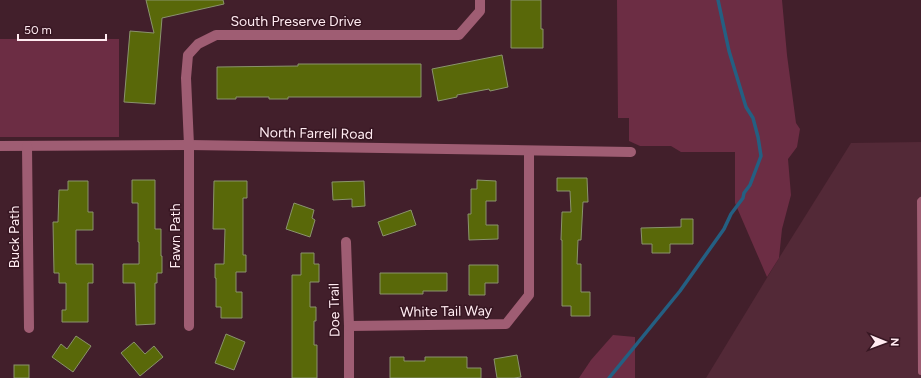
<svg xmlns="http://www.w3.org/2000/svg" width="921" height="378" font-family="Figtree,sans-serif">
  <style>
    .built { fill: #532937 }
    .green { fill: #6c2d44 }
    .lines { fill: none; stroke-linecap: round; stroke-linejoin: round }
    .stream { stroke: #245f82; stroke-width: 3.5 }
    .building { fill: #596809; stroke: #8a936d }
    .lane { stroke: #9f5d73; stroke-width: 6 }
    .street { stroke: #9f5d73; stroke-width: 10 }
    .labels { text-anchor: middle; stroke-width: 3; stroke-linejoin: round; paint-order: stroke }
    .street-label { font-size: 14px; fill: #ffebf1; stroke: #371622 }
  </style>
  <rect width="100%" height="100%" fill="#421f2b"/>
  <!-- built -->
  <polygon class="built" points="921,142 921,378 706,378 779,258 851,143"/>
  <!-- green -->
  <g class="green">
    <polygon points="617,0 782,0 787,55 796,123 800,129 797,147 788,159 791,195 782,229 779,258 767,277 735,203 735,152 681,152 671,146 640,146 629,141 629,118 618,118"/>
    <rect x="0" y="39" width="119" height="98"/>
    <polygon points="613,335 635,337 635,378 579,378 591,360"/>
  </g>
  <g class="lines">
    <!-- stream -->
    <polyline class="stream" points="609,378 680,291 724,229 731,214 743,198 744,193 750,185 761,156 758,137 753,118 746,107 729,51 718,0"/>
  </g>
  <!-- building -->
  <g class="building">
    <polygon points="146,0 223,0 224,4 162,18 155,104 124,102 130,31 154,33"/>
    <polygon points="511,0 541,0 541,29 543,29 543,48 511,48"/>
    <polygon points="502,55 508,87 490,91 489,89 457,95 457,97 438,101 432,69"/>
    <polygon points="298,64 421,64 421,97 288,97 288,99 269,99 269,97 236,97 236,99 217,99 217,67 298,66"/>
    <polygon points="557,178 587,178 588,202 583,202 581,240 578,240 577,264 581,264 581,292 590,292 590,316 571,316 571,306 562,306 562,240 561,240 562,212 571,212 570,191 557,191"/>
    <polygon points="132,180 155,180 155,229 161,229 161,256 162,256 162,273 157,273 157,283 155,283 155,324 136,325 135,283 123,283 123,264 139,264 139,242 138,242 138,203 132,203"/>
    <polygon points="477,180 496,181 496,201 486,201 486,225 498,225 498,239 469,240 468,214 471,214 471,189 477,189"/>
    <polygon points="68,181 88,181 88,212 93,212 93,230 76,230 76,264 93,264 93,283 88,283 88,322 62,322 62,310 66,310 66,283 59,283 59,273 54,273 53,222 58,222 59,190 68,190"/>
    <polygon points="214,181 247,181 247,198 243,198 243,255 246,255 246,272 236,272 236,292 242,292 242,318 221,318 221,307 216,307 216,278 215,278 215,264 224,264 225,229 213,229"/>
    <polygon points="364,181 365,206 352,207 352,199 333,200 332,182"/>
    <polygon points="294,203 314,210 312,218 315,220 310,237 286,229"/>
    <polygon points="411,210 416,225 383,236 378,222"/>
    <polygon points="681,219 693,219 693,244 670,244 670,253 652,253 652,244 642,244 641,228 681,227"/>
    <polygon points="301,253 314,253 314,264 319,264 319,282 310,282 310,307 316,307 316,321 314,321 314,345 317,345 317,378 292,378 292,275 301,275"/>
    <polygon points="469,265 498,265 498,283 485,283 485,295 469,295"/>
    <polygon points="380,273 447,273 447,291 423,291 423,294 380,294"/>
    <polygon points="226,334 245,342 234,370 215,363"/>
    <polygon points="76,336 91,346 73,372 52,357 61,344 67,349"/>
    <polygon points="134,342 145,354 154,346 163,357 140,376 121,353"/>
    <polygon points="517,355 521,377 514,378 497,378 494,359"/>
    <polygon points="390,357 404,357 404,361 425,361 425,357 467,357 467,368 481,368 481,378 390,378"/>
    <rect x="14" y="365" width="15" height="13"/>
  </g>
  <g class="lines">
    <!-- lane -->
    <polyline class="lane" points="921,200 920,201 921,372"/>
    <!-- street -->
    <g class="street">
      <polyline points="0,146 189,145 631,152"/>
      <polyline points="27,146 29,328"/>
      <polyline points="346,242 349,326 349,378"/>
      <polyline points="189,326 189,145 186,78 188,55 198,44 216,35 459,35 480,11 480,0"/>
      <polyline points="349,326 506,324 529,295 529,151"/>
    </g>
  </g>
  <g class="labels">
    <!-- street labels -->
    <g class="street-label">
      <text x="296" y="26">South Preserve Drive</text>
      <text transform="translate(316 133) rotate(1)" y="5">North Farrell Road</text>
      <text transform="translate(175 236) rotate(-90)" y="5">Fawn Path</text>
      <text transform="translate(14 237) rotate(-90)" y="5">Buck Path</text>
      <text transform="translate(334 310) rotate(-91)" y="5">Doe Trail</text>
      <text transform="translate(446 311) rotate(-1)" y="5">White Tail Way</text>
    </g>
  </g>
  <!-- north arrow -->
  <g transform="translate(885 342) rotate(91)" stroke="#371622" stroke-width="3" paint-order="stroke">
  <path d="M0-3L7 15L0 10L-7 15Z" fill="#ffebf1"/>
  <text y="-6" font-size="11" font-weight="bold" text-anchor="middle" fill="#ffebf1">N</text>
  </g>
  <!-- scale -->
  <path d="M18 34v6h88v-6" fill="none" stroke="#ffebf1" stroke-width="2"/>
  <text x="24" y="34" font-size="12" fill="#ffebf1" stroke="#371622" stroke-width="3" paint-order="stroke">50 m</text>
</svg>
